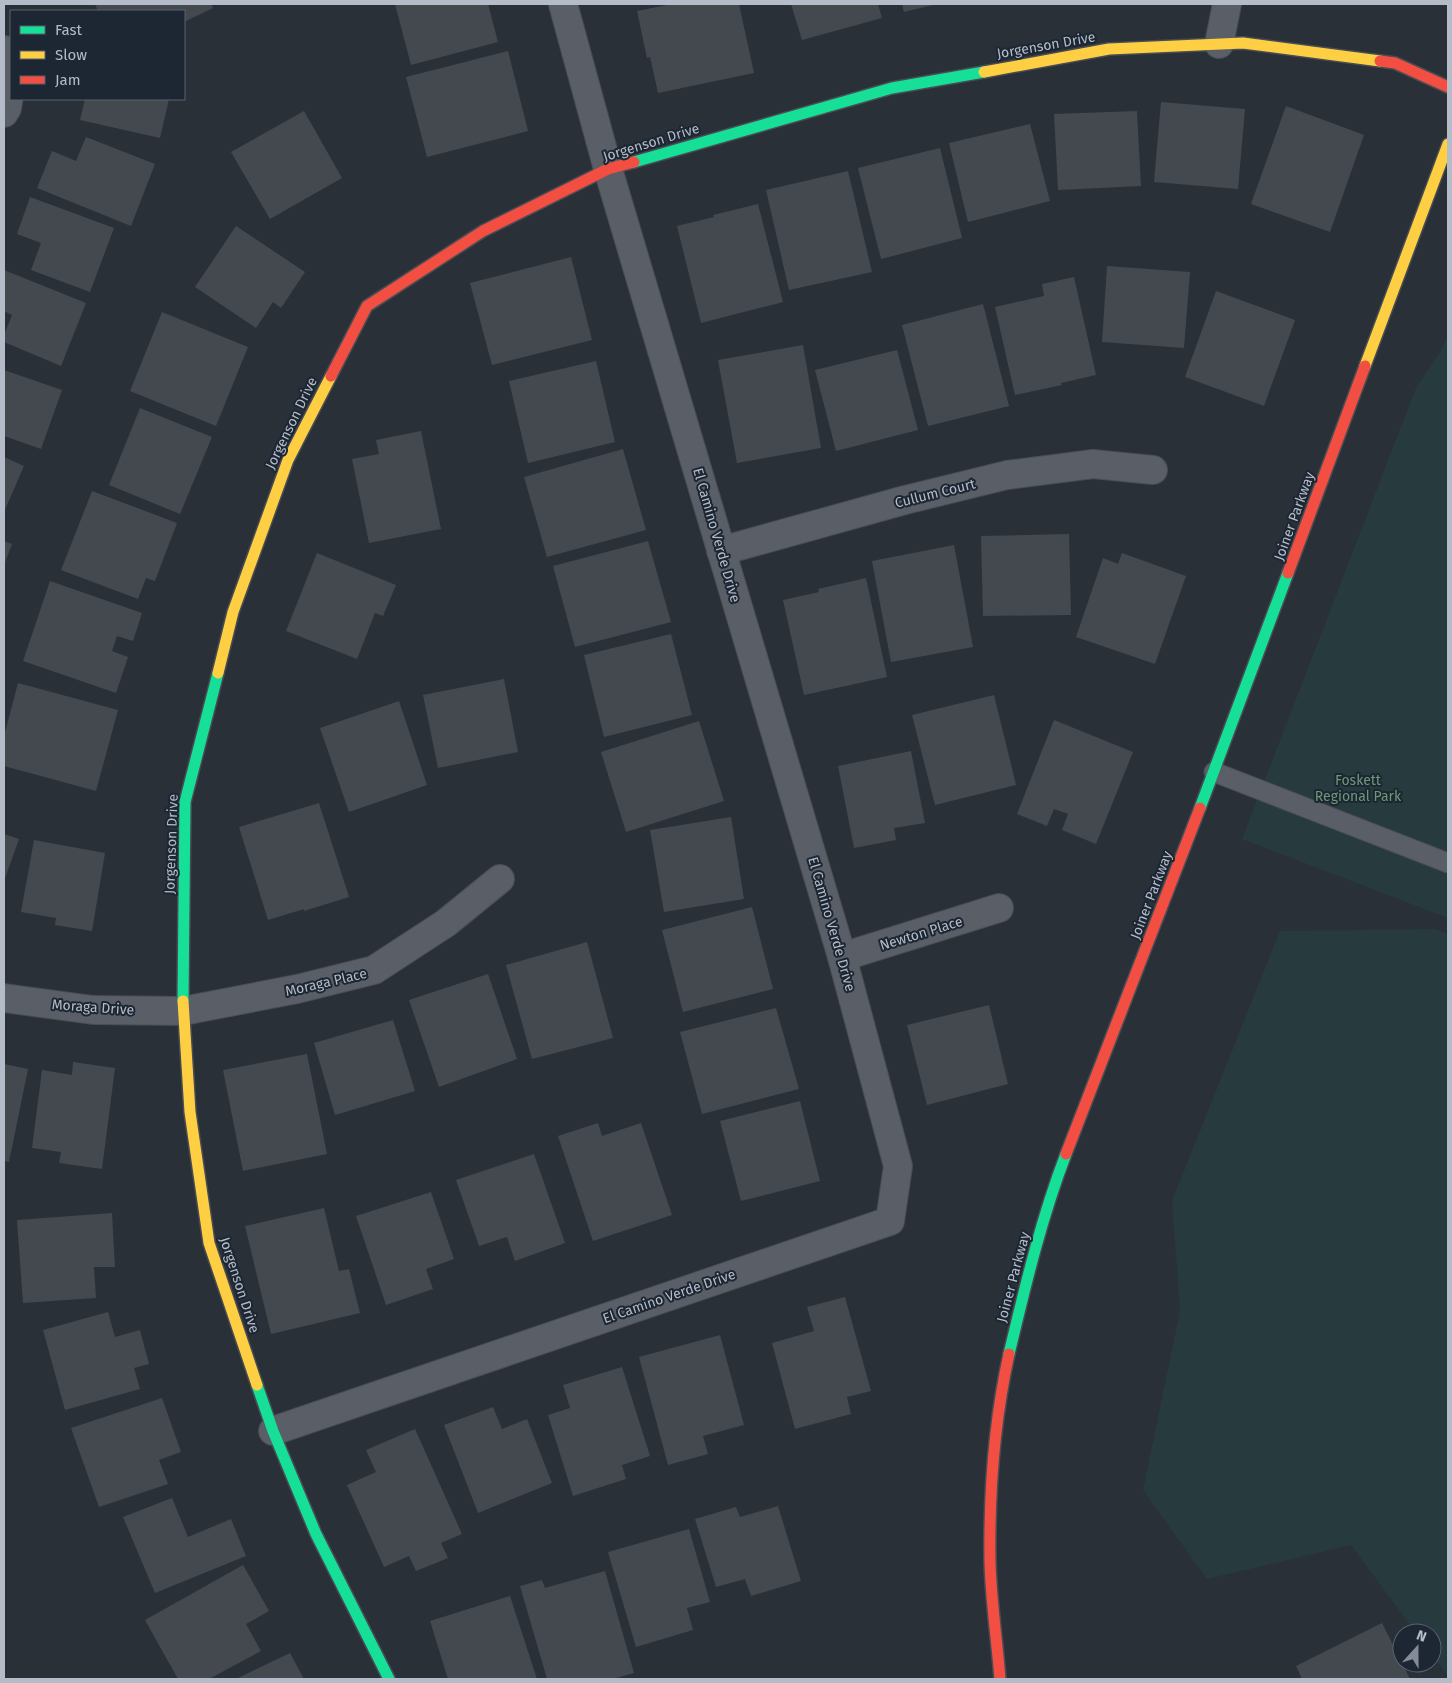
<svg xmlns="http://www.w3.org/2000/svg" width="1452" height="1683" font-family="'Fira Sans',sans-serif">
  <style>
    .green { fill: #273a3e }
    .building { fill: #444950 }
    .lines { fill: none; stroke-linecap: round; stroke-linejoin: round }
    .lane-casing { stroke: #484c53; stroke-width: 21 }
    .street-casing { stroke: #484c53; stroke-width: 30 }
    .fast-casing { stroke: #484c53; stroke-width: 14 }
    .slow-casing { stroke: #484c53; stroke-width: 14 }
    .jam-casing { stroke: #484c53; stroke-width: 14 }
    .lane { stroke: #5a5e66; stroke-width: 19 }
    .street { stroke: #5a5e66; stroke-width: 28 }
    .fast { stroke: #16e098; stroke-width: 11 }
    .slow { stroke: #ffcf43; stroke-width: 11 }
    .jam { stroke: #f24e42; stroke-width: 11 }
    .labels { text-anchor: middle; stroke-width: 4; stroke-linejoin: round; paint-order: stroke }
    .street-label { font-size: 14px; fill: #b4bcc9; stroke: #1d2633 }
    .park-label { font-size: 14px; fill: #6b9a76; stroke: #1d2633 }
  </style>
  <rect width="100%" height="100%" fill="#2a3038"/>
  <!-- green -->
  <g class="green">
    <polygon points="1448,335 1448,918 1242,839 1416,388 1442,349"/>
    <polygon points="1434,929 1448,934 1448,1676 1432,1654 1432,1633 1416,1633 1351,1545 1207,1579 1143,1490 1180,1311 1172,1201 1280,931"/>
  </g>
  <!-- building -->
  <g class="building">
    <polygon points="95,4 211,4 213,8 184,22 184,11 98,11"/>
    <polygon points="395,4 488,4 498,42 411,65"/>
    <polygon points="672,4 739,4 754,73 658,93 650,57 647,58 637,11"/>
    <polygon points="791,4 878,4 882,18 802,40"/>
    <polygon points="902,4 937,4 904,12"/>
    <polygon points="508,51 528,131 427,157 406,77"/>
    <polygon points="85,99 169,99 160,138 80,120"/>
    <polygon points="1161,102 1245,109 1238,189 1154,182"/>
    <polygon points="1286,106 1364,135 1330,232 1251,204"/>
    <polygon points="304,111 342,178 270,219 231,152"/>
    <polygon points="1137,111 1141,186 1058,190 1054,114"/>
    <polygon points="1030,124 1050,201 968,222 949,143"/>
    <polygon points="86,137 155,164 131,226 37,188 52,151 76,161"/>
    <polygon points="940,148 962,238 881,259 858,168"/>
    <polygon points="848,171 872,272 789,290 766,190"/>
    <polygon points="30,197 114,228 90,292 31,270 41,243 17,234"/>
    <polygon points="758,204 783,302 701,323 677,226 714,217 713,215"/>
    <polygon points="236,226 305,272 281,308 273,302 256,328 195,287"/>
    <polygon points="571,257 592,340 492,365 470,283"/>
    <polygon points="1107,266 1190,272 1184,348 1102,342"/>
    <polygon points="4,270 86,303 61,366 4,342 4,335 12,315 4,311"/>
    <polygon points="1074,277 1096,375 1061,383 1062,385 1015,395 995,307 1044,296 1042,284"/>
    <polygon points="1216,291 1295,320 1264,406 1185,377"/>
    <polygon points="983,304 1009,406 928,426 902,325"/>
    <polygon points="162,312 248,347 216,426 130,391"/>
    <polygon points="803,345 821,448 737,463 718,360"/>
    <polygon points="897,350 918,430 836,451 815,370"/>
    <polygon points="596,361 615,442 528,463 509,381"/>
    <polygon points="4,370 62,390 41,449 4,436"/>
    <polygon points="140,408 212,437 180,514 109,485"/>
    <polygon points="421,431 441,529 369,543 352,459 379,454 376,440"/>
    <polygon points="623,449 646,530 547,557 524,477"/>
    <polygon points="4,457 24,466 4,512"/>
    <polygon points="92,491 177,523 155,581 146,578 138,599 61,570"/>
    <polygon points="1069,534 1071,615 983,616 981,536"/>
    <polygon points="4,541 12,544 4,565"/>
    <polygon points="648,541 671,622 575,647 553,566"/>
    <polygon points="954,545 973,647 891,662 872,561"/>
    <polygon points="317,553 396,585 383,616 375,613 357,659 286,631"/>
    <polygon points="1122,553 1186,576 1155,664 1076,637 1103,558 1118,564"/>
    <polygon points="866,578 887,677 804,695 783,600 819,592 818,589"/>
    <polygon points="50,581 142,613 133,641 117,636 112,651 128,657 116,693 23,661"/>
    <polygon points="671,634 692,715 604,737 584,655"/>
    <polygon points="504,679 518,752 438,768 423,695"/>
    <polygon points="18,683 118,710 96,791 4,766 4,736"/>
    <polygon points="994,695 1016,785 935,805 912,715"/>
    <polygon points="399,701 427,785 349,812 320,728"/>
    <polygon points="1054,720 1133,752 1096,844 1062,830 1068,814 1054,809 1047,826 1017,814"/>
    <polygon points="699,721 724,801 626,832 601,752"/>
    <polygon points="911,751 925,823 894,828 896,840 854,848 838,766"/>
    <polygon points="319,803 349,897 304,911 304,909 268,920 239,827"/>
    <polygon points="731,817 744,899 664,912 650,830"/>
    <polygon points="4,834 19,839 4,881"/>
    <polygon points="34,840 105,853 92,931 55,925 56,918 21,912"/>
    <polygon points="752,907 773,989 683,1012 662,930"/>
    <polygon points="587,942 613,1038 532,1059 506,965"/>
    <polygon points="488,974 517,1059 439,1087 409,1000"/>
    <polygon points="989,1005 1008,1084 927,1105 907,1025"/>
    <polygon points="776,1008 799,1089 702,1114 680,1032"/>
    <polygon points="393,1020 415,1091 335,1115 314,1043"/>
    <polygon points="307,1054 327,1154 243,1171 223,1070"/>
    <polygon points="73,1062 115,1068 102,1169 59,1163 61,1152 32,1148 42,1070 72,1075"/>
    <polygon points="4,1064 28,1069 9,1162 4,1161"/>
    <polygon points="800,1101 820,1181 741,1201 720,1121"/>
    <polygon points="598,1123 602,1136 641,1123 672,1215 593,1241 558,1136"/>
    <polygon points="534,1154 565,1243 515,1261 507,1237 479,1246 456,1180"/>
    <polygon points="431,1192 454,1259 426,1269 433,1289 386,1305 356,1216"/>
    <polygon points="324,1208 339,1271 349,1269 360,1313 271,1334 245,1226"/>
    <polygon points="112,1213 115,1267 94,1267 96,1298 23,1303 17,1220"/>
    <polygon points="845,1297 871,1391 847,1397 851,1414 795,1429 772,1343 814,1331 807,1307"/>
    <polygon points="108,1312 115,1337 140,1330 149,1364 134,1368 140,1389 65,1410 43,1330"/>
    <polygon points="720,1335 744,1425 703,1436 708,1454 668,1465 639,1357"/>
    <polygon points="622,1367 650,1456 622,1465 626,1479 573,1496 548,1415 570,1408 563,1385"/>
    <polygon points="162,1398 181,1452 159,1460 168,1484 99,1507 71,1428"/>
    <polygon points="493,1407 502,1429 527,1419 552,1483 478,1513 444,1425"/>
    <polygon points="415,1429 462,1534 441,1543 448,1558 416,1571 409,1556 384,1567 347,1485 376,1472 366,1450"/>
    <polygon points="172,1498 188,1537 231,1519 246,1556 155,1593 123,1517"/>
    <polygon points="778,1506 801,1581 751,1596 745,1579 716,1587 695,1519 736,1507 740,1517"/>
    <polygon points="689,1529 710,1602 687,1608 693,1630 636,1647 608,1552"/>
    <polygon points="243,1565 269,1611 246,1624 261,1651 209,1679 178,1679 145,1620"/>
    <polygon points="605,1571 634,1673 613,1679 547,1679 520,1586 542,1580 545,1588"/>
    <polygon points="510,1596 537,1679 448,1679 430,1621"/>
    <polygon points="1382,1623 1410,1679 1302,1679 1296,1666"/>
    <polygon points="290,1653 304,1679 236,1679"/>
  </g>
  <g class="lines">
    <!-- lane casing -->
    <g class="lane-casing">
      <polyline id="lane" points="1214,772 1448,863"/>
    </g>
    <!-- street casing -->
    <g class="street-casing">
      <g id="street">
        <polyline points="1219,44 1227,4"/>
        <polyline points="4,50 10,61 11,81"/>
        <polyline points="4,113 7,108 11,82"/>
        <polyline points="721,551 905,500 1007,475 1093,464 1153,470"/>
        <polyline points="842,957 999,908"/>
        <polyline points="4,998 93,1010 183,1011 297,989 374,970 446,923 500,879"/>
        <polyline points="273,1431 890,1221 898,1166 842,957 608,169 563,4"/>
      </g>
    </g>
    <!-- fast casing -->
    <g class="fast-casing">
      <g id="fast">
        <polyline points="634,162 892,88 984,72"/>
        <polyline points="1200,808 1288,573"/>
        <polyline points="183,1001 185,802 218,673"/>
        <path d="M1009,1354C1025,1287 1041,1219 1066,1154"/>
        <polyline points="257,1385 273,1431 316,1534 389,1679"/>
      </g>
    </g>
    <!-- slow casing -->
    <g class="slow-casing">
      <g id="slow">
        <polyline points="984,72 1109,49 1243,43 1380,61"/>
        <polyline points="1365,366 1448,144"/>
        <polyline points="218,673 233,612 288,460 331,376"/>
        <polyline points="183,1001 190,1112 209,1243 257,1385"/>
      </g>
    </g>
    <!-- jam casing -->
    <g class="jam-casing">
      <g id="jam">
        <polyline points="1380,61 1395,63 1448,87"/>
        <polyline points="331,376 367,306 483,231 608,169 634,162"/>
        <polyline points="1288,573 1365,366"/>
        <polyline points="1066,1154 1200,808"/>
        <path d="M1000,1679C997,1640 991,1601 990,1562C989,1493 994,1422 1009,1354"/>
      </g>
    </g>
    <!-- lane -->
    <use href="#lane" class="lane"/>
    <!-- street -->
    <use href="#street" class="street"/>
    <!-- fast -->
    <use href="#fast" class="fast"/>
    <!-- slow -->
    <use href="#slow" class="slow"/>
    <!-- jam -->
    <use href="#jam" class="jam"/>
  </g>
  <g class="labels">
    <!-- street labels -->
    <g class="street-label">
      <text transform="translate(1046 45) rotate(-10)" y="5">Jorgenson Drive</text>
      <text transform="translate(651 142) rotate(-17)" y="5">Jorgenson Drive</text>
      <text transform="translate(291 423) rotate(-64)" y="5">Jorgenson Drive</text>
      <text transform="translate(935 493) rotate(-14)" y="5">Cullum Court</text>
      <text transform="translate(1294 516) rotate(-70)" y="5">Joiner Parkway</text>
      <text transform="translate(717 535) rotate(74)" y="5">El Camino Verde Drive</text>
      <text transform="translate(171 844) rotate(-88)" y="5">Jorgenson Drive</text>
      <text transform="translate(1151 895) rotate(-69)" y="5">Joiner Parkway</text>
      <text transform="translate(832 924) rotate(74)" y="5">El Camino Verde Drive</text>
      <text transform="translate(921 933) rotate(-17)" y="5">Newton Place</text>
      <text transform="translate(326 982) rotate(-13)" y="5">Moraga Place</text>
      <text transform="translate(93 1007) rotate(4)" y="5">Moraga Drive</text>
      <text transform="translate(1013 1277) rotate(-75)" y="5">Joiner Parkway</text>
      <text transform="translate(240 1285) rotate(72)" y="5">Jorgenson Drive</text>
      <text transform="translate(669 1296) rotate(-19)" y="5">El Camino Verde Drive</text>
    </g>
    <!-- park labels -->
    <g class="park-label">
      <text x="1358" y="785">Foskett<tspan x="1358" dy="16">Regional Park</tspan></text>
    </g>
  </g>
  <!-- border -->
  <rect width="1452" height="1683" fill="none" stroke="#b4bcc9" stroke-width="10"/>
  <!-- legend -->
  <rect x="10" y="10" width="175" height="90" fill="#1d2633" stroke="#59626f"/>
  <rect x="20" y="26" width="25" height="8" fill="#16e098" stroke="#59626f"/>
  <text x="55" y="35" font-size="15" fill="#b4bcc9">Fast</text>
  <rect x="20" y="51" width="25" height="8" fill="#ffcf43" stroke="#59626f"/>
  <text x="55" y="60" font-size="15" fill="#b4bcc9">Slow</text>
  <rect x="20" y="76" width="25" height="8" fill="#f24e42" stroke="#59626f"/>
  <text x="55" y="85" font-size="15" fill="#b4bcc9">Jam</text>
  <!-- north arrow -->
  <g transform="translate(1417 1648) rotate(21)"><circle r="24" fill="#1d2633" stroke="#59626f"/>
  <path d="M0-4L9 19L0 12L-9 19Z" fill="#848b96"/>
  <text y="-8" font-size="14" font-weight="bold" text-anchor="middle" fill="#b4bcc9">N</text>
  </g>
</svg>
